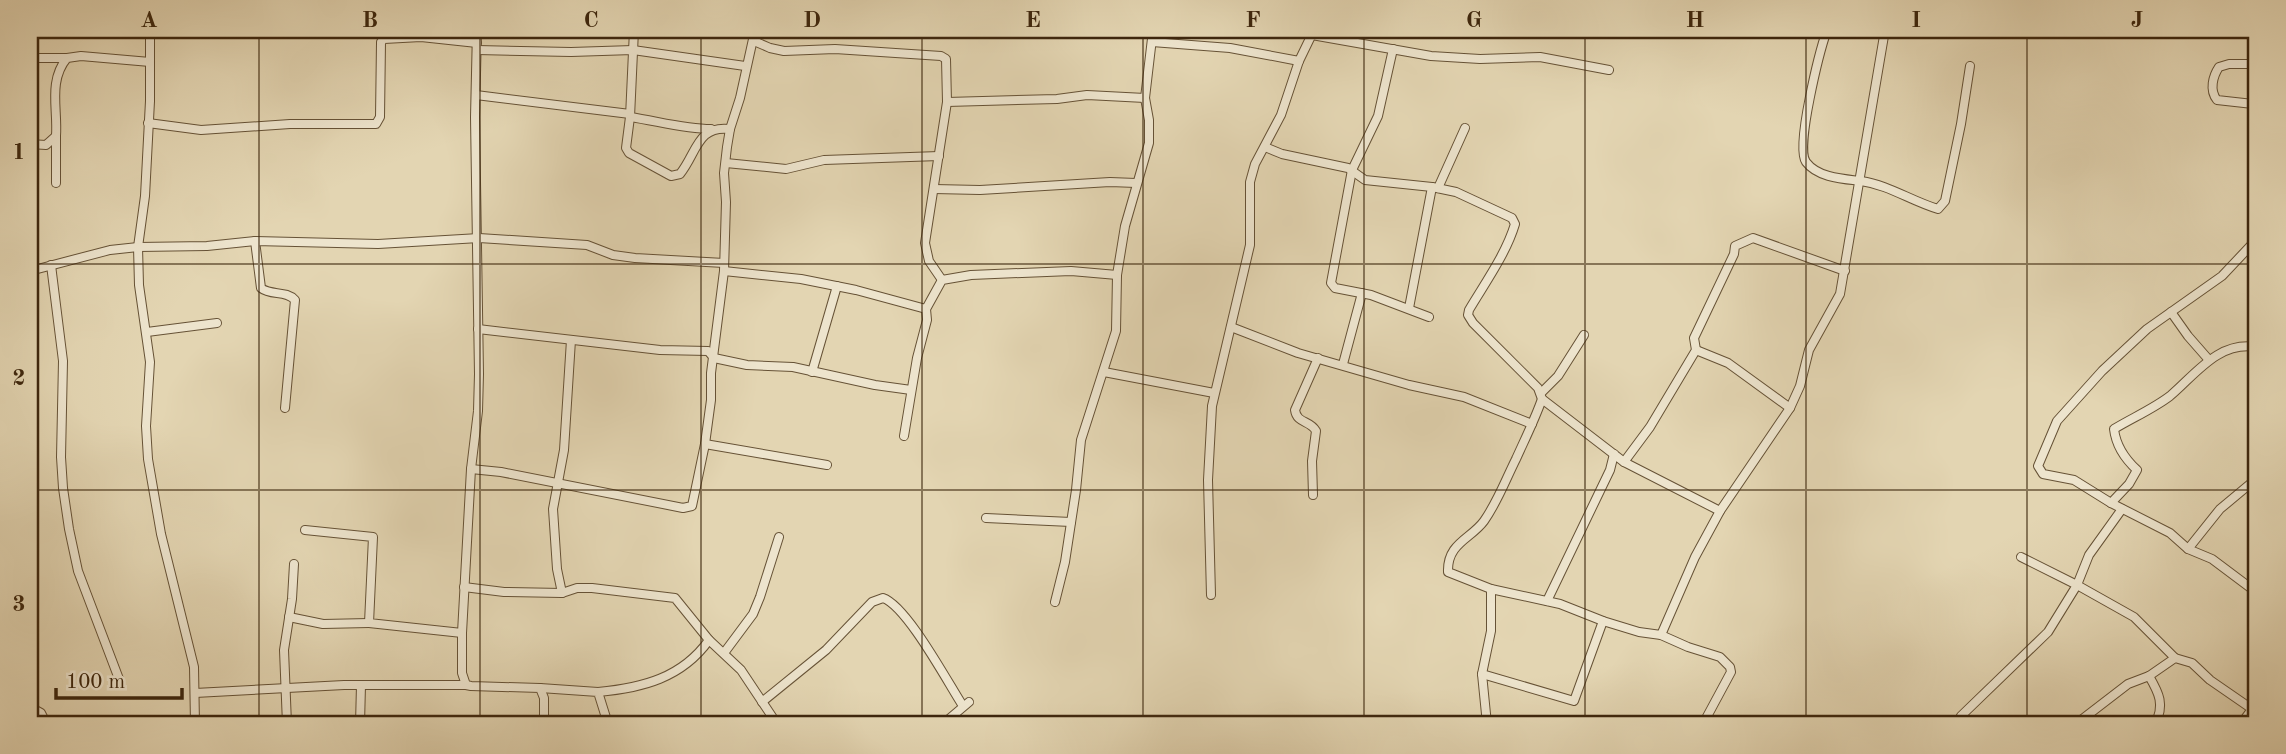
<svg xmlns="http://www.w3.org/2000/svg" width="2286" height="754" font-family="'Old Standard TT',serif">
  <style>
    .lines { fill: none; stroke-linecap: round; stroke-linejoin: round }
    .minor-casing { stroke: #665236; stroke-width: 10 }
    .minor { stroke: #ede4cd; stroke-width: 8 }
    .grid { fill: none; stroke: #3d260d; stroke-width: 2; stroke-opacity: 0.55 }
    .neatline { fill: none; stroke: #3d260d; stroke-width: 2.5 }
    .grid-label { font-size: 23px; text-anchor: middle; font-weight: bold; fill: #3d260d }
  </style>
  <rect width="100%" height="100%" fill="#e3d5b2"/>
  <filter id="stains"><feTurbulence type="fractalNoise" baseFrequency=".00286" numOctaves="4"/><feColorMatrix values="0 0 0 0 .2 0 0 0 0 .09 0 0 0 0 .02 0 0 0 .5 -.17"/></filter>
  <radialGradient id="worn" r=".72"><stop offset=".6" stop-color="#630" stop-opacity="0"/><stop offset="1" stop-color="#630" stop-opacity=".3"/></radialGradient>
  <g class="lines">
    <!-- minor casing -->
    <g class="minor-casing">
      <g id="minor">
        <polyline points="150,30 150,101 145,196 138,247 139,285 150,362 146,426 148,459 161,534 194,667 195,724"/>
        <polyline points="477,30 475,117 479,374 478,411 471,469 462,633 462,673 466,685 471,686 540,688 544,698 544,724"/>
        <path d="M634,30L630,117L626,148L629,153L671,176L680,174C697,153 697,125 730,129"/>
        <path d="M1827,30C1820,50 1795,147 1806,162C1818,178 1844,179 1861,181C1889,185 1911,201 1938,209L1945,201L1961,124L1970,66"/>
        <polyline points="1312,35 1431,56 1480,59 1540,57 1609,70"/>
        <polyline points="754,41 770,48 784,51 835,49 941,56 946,59 947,102 925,243 929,261 942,280"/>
        <polyline points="1152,42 1230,48 1299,61"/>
        <polyline points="1393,49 1378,116 1352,170 1331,283 1335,288 1371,295 1429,317"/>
        <polyline points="477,50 571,52 633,50 745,66"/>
        <polyline points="30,58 67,58"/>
        <path d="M2256,64H2229L2219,67C2213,76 2209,90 2217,100L2253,104L2256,100"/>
        <polyline points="476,95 630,114"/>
        <polyline points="947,102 1057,99 1087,95 1145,98"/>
        <path d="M630,117C657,121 685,129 711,129"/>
        <polyline points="148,123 201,130 290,124 376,124 380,117 381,42 384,39 421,37 477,43"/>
        <polyline points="56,136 56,183"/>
        <path d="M30,144L46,145L56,136C58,109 48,81 67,58L81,56L150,62"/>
        <path d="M1265,147L1282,154L1348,168L1365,180L1432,187L1456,192L1512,218L1515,224C1506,254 1485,283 1469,310L1468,315L1473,323L1538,388L1542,399"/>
        <polyline points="726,163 786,169 824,160 939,156"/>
        <polyline points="1438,188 1465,128"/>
        <polyline points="934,189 980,190 1110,182 1136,183"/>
        <polyline points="2256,240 2222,276 2147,329 2102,371 2057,421 2038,466 2043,474 2074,480 2111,503 2170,533 2188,549 2212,559 2256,592"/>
        <path d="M255,241L261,288C271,296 286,290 295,300L285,408"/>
        <polyline points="51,265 63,361 61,457 63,488 69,529 78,571 119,679"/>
        <polyline points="30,271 110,250 138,247 207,246 255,241 378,244 479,238 587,245 613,255 635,258 724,263"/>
        <polyline points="724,271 801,279 856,290 926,309"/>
        <polyline points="1409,308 1432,187"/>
        <polyline points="2171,312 2188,336 2209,360"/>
        <polyline points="1231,327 1298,353 1409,385 1464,397 1532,424"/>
        <polyline points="478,329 660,350 708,351 714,358 747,365 793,367 875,385 911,390"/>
        <polyline points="147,332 217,323"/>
        <polyline points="1696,350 1728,363 1790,408"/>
        <polyline points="1343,364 1362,293"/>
        <polyline points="812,372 837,286"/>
        <polyline points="1104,372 1214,393"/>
        <polyline points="1541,393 1558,376 1584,335"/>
        <polyline points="904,436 917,358 927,320 926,309 942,280 971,275 1071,271 1117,275"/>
        <polyline points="705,444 827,465"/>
        <polyline points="1624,462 1650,427 1696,350 1694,338 1734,254 1735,246 1753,238 1845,271"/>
        <polyline points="471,469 501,472 683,508 692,506 705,444 711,400 711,373 724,271 726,202 724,173 727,147 730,129 740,98 755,30"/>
        <path d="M1313,495L1312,461L1316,431C1310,420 1297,424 1295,410L1318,358"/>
        <path d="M2111,503L2129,484L2137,470C2125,459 2116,446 2114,429C2132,418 2153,409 2170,396C2195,375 2218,341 2256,347"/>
        <polyline points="2122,509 2089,555 2077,585 2134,617 2175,658"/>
        <polyline points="986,518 1071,522"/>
        <polyline points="305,530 373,537 369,623 462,633"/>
        <polyline points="2188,549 2220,509 2256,479"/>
        <path d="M464,587L504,592L562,593L577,588H592L675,598L709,640C682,678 642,688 598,692"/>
        <polyline points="562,593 557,569 553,509 564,450 571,340"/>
        <polyline points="1211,595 1208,480 1212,406 1250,245 1250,182 1255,164 1281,115 1299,61 1314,30"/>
        <polyline points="1547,601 1610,470 1614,454"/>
        <polyline points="1055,602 1065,562 1076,490 1081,440 1116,331 1117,275 1125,226 1149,143 1149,120 1145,98 1153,30"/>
        <polyline points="289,617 323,624 369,623"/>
        <polyline points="1661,635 1695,557 1720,511 1790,408 1800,386 1809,350 1840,294 1885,30"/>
        <polyline points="709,640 741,670 777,724"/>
        <polyline points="724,653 753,614 760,597 779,537"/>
        <polyline points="1482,674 1574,701 1603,621"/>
        <path d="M2149,676C2159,693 2165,705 2155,724"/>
        <polyline points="540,688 598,692 608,724"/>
        <polyline points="195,693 344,685 466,685"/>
        <path d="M762,702L826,650L872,602L883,598C907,606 948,683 963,706"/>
        <polyline points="30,707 41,713 46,723"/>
        <polyline points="287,724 284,650 292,599 294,564"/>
        <polyline points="360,724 361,685"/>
        <polyline points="943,724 969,702"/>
        <polyline points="1487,724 1482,674 1491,631 1491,589"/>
        <path d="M1703,724L1731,672L1730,667L1720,657L1688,647L1661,635L1639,632L1603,621L1560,604L1491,589L1448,572C1447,543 1471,539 1484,521C1498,501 1505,481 1516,459C1525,439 1535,419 1542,399L1624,462L1720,511"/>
        <polyline points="1957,724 1961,716 2048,632 2077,585 2021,557"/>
        <polyline points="2076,724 2128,684 2149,676 2175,658 2192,663 2210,680 2252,709"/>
        <polyline points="2241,724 2252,709 2256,694"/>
      </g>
    </g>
    <!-- minor -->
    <use href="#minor" class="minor"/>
  </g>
  <!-- grid -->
  <path class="grid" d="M259,30V724M480,30V724M701,30V724M922,30V724M1143,30V724M1364,30V724M1585,30V724M1806,30V724M2027,30V724M30,264H2256M30,490H2256"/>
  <!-- margin -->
  <rect width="2286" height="754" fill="none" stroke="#e3d5b2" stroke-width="77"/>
  <!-- scale -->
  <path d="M56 688v10h126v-10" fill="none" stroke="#3d260d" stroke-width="3.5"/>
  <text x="66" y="688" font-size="21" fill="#3d260d" stroke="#ede4cd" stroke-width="5" paint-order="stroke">100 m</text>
  <rect x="38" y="38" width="2210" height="678" class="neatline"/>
  <g class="grid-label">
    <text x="149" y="27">A</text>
    <text x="370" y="27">B</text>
    <text x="591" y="27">C</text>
    <text x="812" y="27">D</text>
    <text x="1033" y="27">E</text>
    <text x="1253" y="27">F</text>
    <text x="1474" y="27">G</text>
    <text x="1695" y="27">H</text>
    <text x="1916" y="27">I</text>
    <text x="2137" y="27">J</text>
    <text x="19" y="159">1</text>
    <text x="19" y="385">2</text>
    <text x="19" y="611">3</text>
  </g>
  <rect width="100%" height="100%" filter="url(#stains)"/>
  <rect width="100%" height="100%" fill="url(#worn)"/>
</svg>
